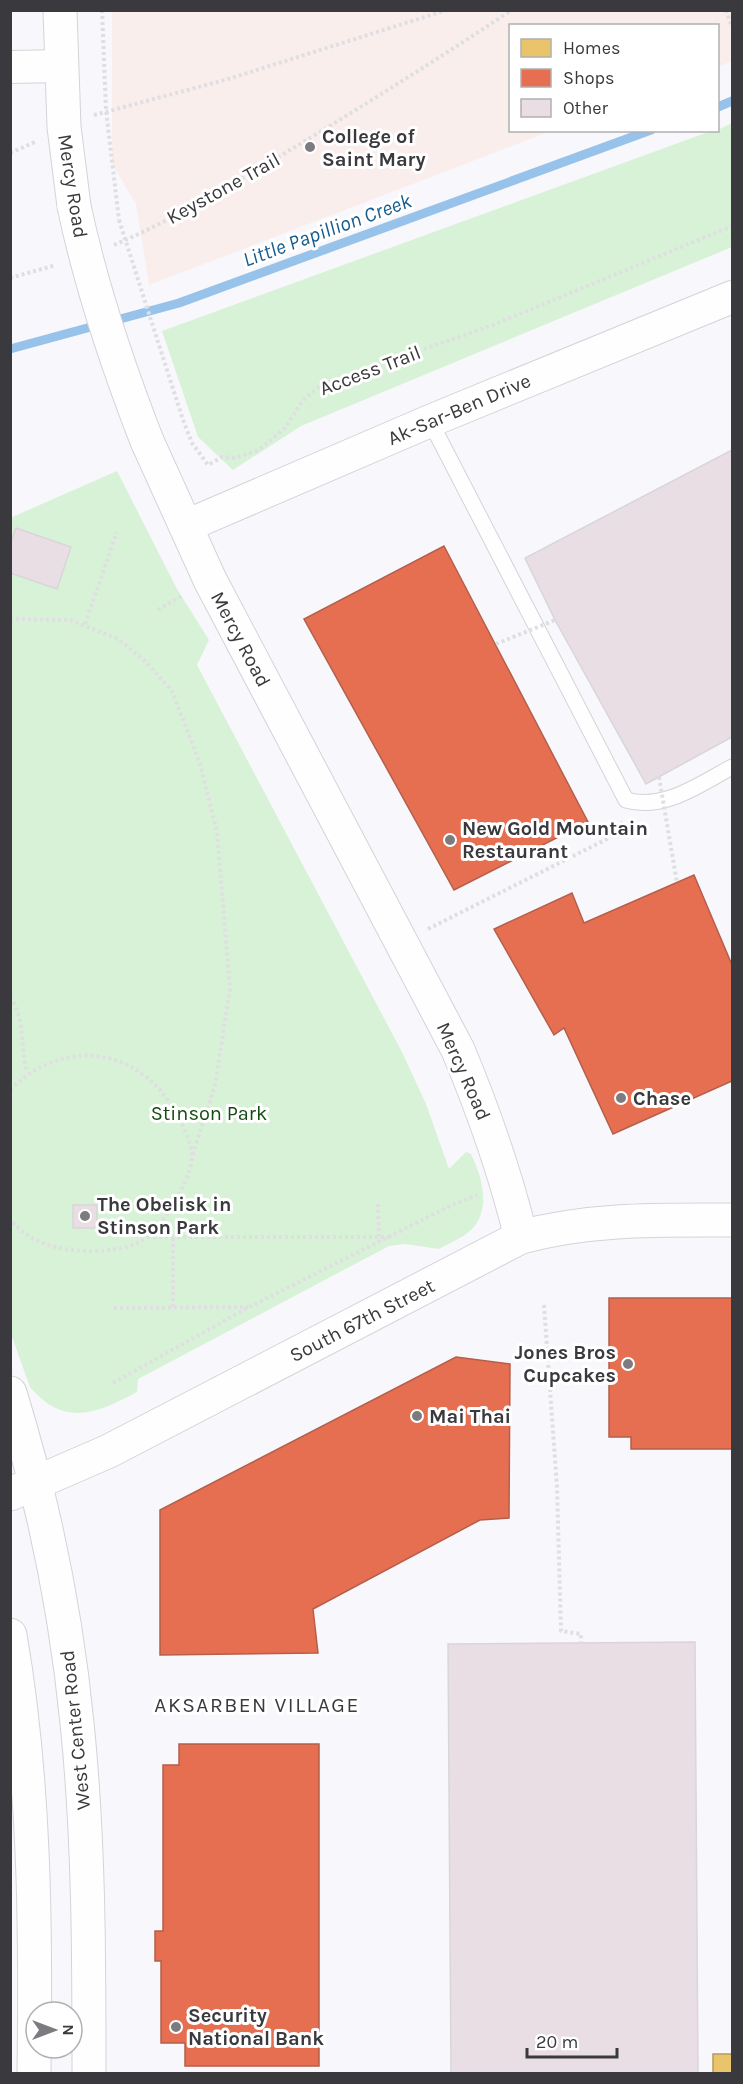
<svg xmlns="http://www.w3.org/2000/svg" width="743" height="2084" font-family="Karla,sans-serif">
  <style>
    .education { fill: #faeeed }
    .green { fill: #d8f2d7 }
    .homes { fill: #e9c46a; stroke: #b49b5d; stroke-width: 1.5 }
    .shops { fill: #e76f51; stroke: #b35f4b; stroke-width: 1.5 }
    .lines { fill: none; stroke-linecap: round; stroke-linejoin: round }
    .stream { stroke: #97c2ea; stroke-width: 9 }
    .building { fill: #e8dee3; stroke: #d9d6d9; stroke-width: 1.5 }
    .lane-casing { stroke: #d4d4d8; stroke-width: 17 }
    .street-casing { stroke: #d4d4d8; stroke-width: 34 }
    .secondary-casing { stroke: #d4d4d8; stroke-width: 35 }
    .primary-casing { stroke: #d4d4d8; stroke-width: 35 }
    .path { stroke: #dfdfe1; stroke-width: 4; stroke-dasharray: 3 3; stroke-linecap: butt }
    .lane { stroke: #fefeff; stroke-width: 15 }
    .street { stroke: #fefeff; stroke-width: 32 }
    .secondary { stroke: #fefeff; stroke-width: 33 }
    .primary { stroke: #fefeff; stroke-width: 33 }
    .secondary-bridge-casing { stroke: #d4d4d8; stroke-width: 35; stroke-linecap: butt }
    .path-bridge { stroke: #dfdfe1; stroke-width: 4; stroke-dasharray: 3 3; stroke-linecap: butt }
    .secondary-bridge { stroke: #fefeff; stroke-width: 33 }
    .poi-dot { fill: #7c7c80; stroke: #fff; stroke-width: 2 }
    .labels { text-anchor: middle; stroke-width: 6; stroke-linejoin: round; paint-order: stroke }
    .poi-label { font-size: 20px; font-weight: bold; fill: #3a3a3e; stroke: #fff; text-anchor: start }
    .street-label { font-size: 20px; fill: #3a3a3e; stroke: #fff }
    .park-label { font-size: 20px; fill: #134b10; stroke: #fff }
    .water-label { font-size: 21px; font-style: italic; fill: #155b8e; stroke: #fff }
    .neighbourhood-label { font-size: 21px; letter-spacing: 1.5px; fill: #3a3a3e; stroke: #fff }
  </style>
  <rect width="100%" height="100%" fill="#f8f7fc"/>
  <!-- education -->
  <polygon class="education" points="112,11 732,11 732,61 718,67 718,26 510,26 510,130 551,131 149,285 136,204 112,164"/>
  <!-- green -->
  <g class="green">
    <polygon points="732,123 732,247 301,426 233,470 198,437 162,331 711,131 718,130"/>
    <path d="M117,471L177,589L209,640L197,665L403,1054L426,1104L449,1169L466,1152L471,1154C482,1177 492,1209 471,1230C463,1238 449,1243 439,1249L405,1244L389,1246L138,1379L137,1392C98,1413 64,1428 30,1387L11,1334L10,518Z"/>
  </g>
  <!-- homes -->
  <rect class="homes" x="713" y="2054" width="19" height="20"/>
  <!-- shops -->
  <g class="shops">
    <polygon points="444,546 588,822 454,890 304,619"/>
    <polygon points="694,875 732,965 732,1081 613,1134 564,1028 554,1035 494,929 572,893 584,923"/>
    <polygon points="609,1298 732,1298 732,1449 631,1449 631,1437 609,1437"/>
    <polygon points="456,1357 510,1364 509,1518 480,1520 313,1609 318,1653 160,1655 160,1510"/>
    <polygon points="179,1744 319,1744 319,2066 185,2066 185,2043 161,2043 161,1961 155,1961 155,1931 163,1931 163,1765 179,1765"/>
  </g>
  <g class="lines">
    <!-- stream -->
    <g class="stream">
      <polyline points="718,107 732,101"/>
      <polyline points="10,349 179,303 651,130"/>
    </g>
  </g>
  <!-- building -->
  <g class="building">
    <polygon points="732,450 732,737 646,784 555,620 525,558"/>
    <polygon points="16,528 71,547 57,589 10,573 10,545"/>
    <rect x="73" y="1205" width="24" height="23"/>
    <polygon points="695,1642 698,2074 451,2074 448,1644"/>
  </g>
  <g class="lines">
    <!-- lane casing -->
    <g class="lane-casing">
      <path id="lane" d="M430,421L626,800C664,811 700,784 732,767"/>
    </g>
    <!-- street casing -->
    <g class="street-casing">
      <g id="street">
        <polyline points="10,67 61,66"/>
        <polyline points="186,526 430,421 732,297"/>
      </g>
    </g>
    <!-- secondary casing -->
    <g class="secondary-casing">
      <g id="secondary">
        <polyline points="60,10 64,127 74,206"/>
        <path d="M147,441L210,580L458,1050C484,1112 505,1172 521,1237"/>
        <path d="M10,1494L109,1451L521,1237C591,1218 661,1220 732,1220"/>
      </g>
    </g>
    <!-- primary casing -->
    <g class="primary-casing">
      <g id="primary">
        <path d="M10,1393C43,1500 66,1611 77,1723C89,1839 89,1956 89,2074"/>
        <path d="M10,1635C35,1780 36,1927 34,2074"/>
      </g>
    </g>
    <!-- path -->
    <g class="path">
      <polyline points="102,10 106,110 119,220"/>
      <polyline points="726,10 732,27"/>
      <polyline points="94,115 225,80 447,10"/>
      <polyline points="10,153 35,142"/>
      <path d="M114,245C166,223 215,194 263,166C348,116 430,64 512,10"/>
      <polyline points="10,278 56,265"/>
      <polyline points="183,420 192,443 208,465 222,457 235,458 259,450 285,428 303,400 321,385 493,325 732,226"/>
      <polyline points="158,610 183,595"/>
      <polyline points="10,619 70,620 118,639 145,661 172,691 200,764 217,832 230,989 215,1085 192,1157"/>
      <polyline points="85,624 117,532"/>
      <polyline points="428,929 607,839 623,822"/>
      <path d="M10,997C26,1019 20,1049 27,1073"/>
      <path d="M10,1090C64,1036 141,1047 177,1115C183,1126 193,1146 192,1158C191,1174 179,1195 171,1208C147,1244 134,1250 92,1251C61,1251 29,1244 10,1219"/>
      <polyline points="378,1204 379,1243"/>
      <polyline points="147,1237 389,1237"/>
      <polyline points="173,1238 173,1307"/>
      <polyline points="544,1305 557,1487 561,1631 581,1634 581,1643"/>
      <polyline points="114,1308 248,1307"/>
      <polyline points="113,1383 249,1307 448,1207 477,1195"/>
    </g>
    <!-- lane -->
    <use href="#lane" class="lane"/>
    <!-- street -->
    <use href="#street" class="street"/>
    <!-- secondary -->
    <use href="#secondary" class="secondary"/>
    <!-- primary -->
    <use href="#primary" class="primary"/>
    <!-- secondary-bridge casing -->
    <g class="secondary-bridge-casing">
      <path id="secondary-bridge" d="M74,206C91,287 117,364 147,441"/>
    </g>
    <!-- path-bridge -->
    <g class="path-bridge">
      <polyline points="119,220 183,420"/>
      <polyline points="496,644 555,620"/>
      <polyline points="659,777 677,883"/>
    </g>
    <!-- secondary-bridge -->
    <use href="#secondary-bridge" class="secondary-bridge"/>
  </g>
  <!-- markers -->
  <g class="poi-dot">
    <circle cx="310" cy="147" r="6"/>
    <circle cx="450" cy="840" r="6"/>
    <circle cx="621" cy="1098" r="6"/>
    <circle cx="85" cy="1216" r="6"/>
    <circle cx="628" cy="1364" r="6"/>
    <circle cx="417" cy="1416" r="6"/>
    <circle cx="176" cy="2027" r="6"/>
  </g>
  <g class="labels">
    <!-- poi labels -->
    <g class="poi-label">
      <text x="322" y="143">College of<tspan x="322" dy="23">Saint Mary</tspan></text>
      <text x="462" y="835">New Gold Mountain<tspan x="462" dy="23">Restaurant</tspan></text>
      <text x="633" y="1105">Chase</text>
      <text x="97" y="1211">The Obelisk in<tspan x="97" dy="23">Stinson Park</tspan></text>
      <text x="616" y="1359" text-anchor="end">Jones Bros<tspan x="616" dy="23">Cupcakes</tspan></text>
      <text x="429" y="1423">Mai Thai</text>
      <text x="188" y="2022">Security<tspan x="188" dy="23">National Bank</tspan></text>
    </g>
    <!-- street labels -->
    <g class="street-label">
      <text transform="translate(73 186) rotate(81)" y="7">Mercy Road</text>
      <text transform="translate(223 188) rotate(-29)" y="7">Keystone Trail</text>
      <text transform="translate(370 370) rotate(-21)" y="7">Access Trail</text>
      <text transform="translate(459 409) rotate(-23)" y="7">Ak-Sar-Ben Drive</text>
      <text transform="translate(241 639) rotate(62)" y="7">Mercy Road</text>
      <text transform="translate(464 1071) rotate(66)" y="7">Mercy Road</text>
      <text transform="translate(362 1320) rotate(-27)" y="7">South 67th Street</text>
      <text transform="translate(75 1730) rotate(-96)" y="7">West Center Road</text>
    </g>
    <!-- park labels -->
    <g class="park-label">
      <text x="209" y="1120">Stinson Park</text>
    </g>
    <!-- water labels -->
    <g class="water-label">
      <text transform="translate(327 230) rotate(-20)" y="7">Little Papillion Creek</text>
    </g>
    <!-- neighbourhood labels -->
    <g class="neighbourhood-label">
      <text x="257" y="1712">AKSARBEN VILLAGE</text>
    </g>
  </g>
  <!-- border -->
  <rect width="743" height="2084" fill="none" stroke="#3a3a3e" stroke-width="24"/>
  <!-- legend -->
  <rect x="509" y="24" width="210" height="108" fill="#ffffff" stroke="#b0b0b2" stroke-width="1.5"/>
  <rect x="521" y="39" width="30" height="18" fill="#e9c46a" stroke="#b0b0b2" stroke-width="1.5"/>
  <text x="563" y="54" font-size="18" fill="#3a3a3e">Homes</text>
  <rect x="521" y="69" width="30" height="18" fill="#e76f51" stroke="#b0b0b2" stroke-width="1.5"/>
  <text x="563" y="84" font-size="18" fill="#3a3a3e">Shops</text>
  <rect x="521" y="99" width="30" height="18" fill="#e8dee3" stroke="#b0b0b2" stroke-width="1.5"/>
  <text x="563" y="114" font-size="18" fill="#3a3a3e">Other</text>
  <!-- north arrow -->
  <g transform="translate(54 2030) rotate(90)"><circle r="28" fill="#ffffff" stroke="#b0b0b2" stroke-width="1.5"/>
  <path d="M0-4.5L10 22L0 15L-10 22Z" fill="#7c7c80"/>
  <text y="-9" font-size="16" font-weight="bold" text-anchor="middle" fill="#3a3a3e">N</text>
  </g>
  <!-- scale -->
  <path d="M527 2048v9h90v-9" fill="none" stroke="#3a3a3e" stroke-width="3"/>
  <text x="536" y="2048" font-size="18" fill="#3a3a3e" stroke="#ffffff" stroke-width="4.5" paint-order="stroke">20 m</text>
</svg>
